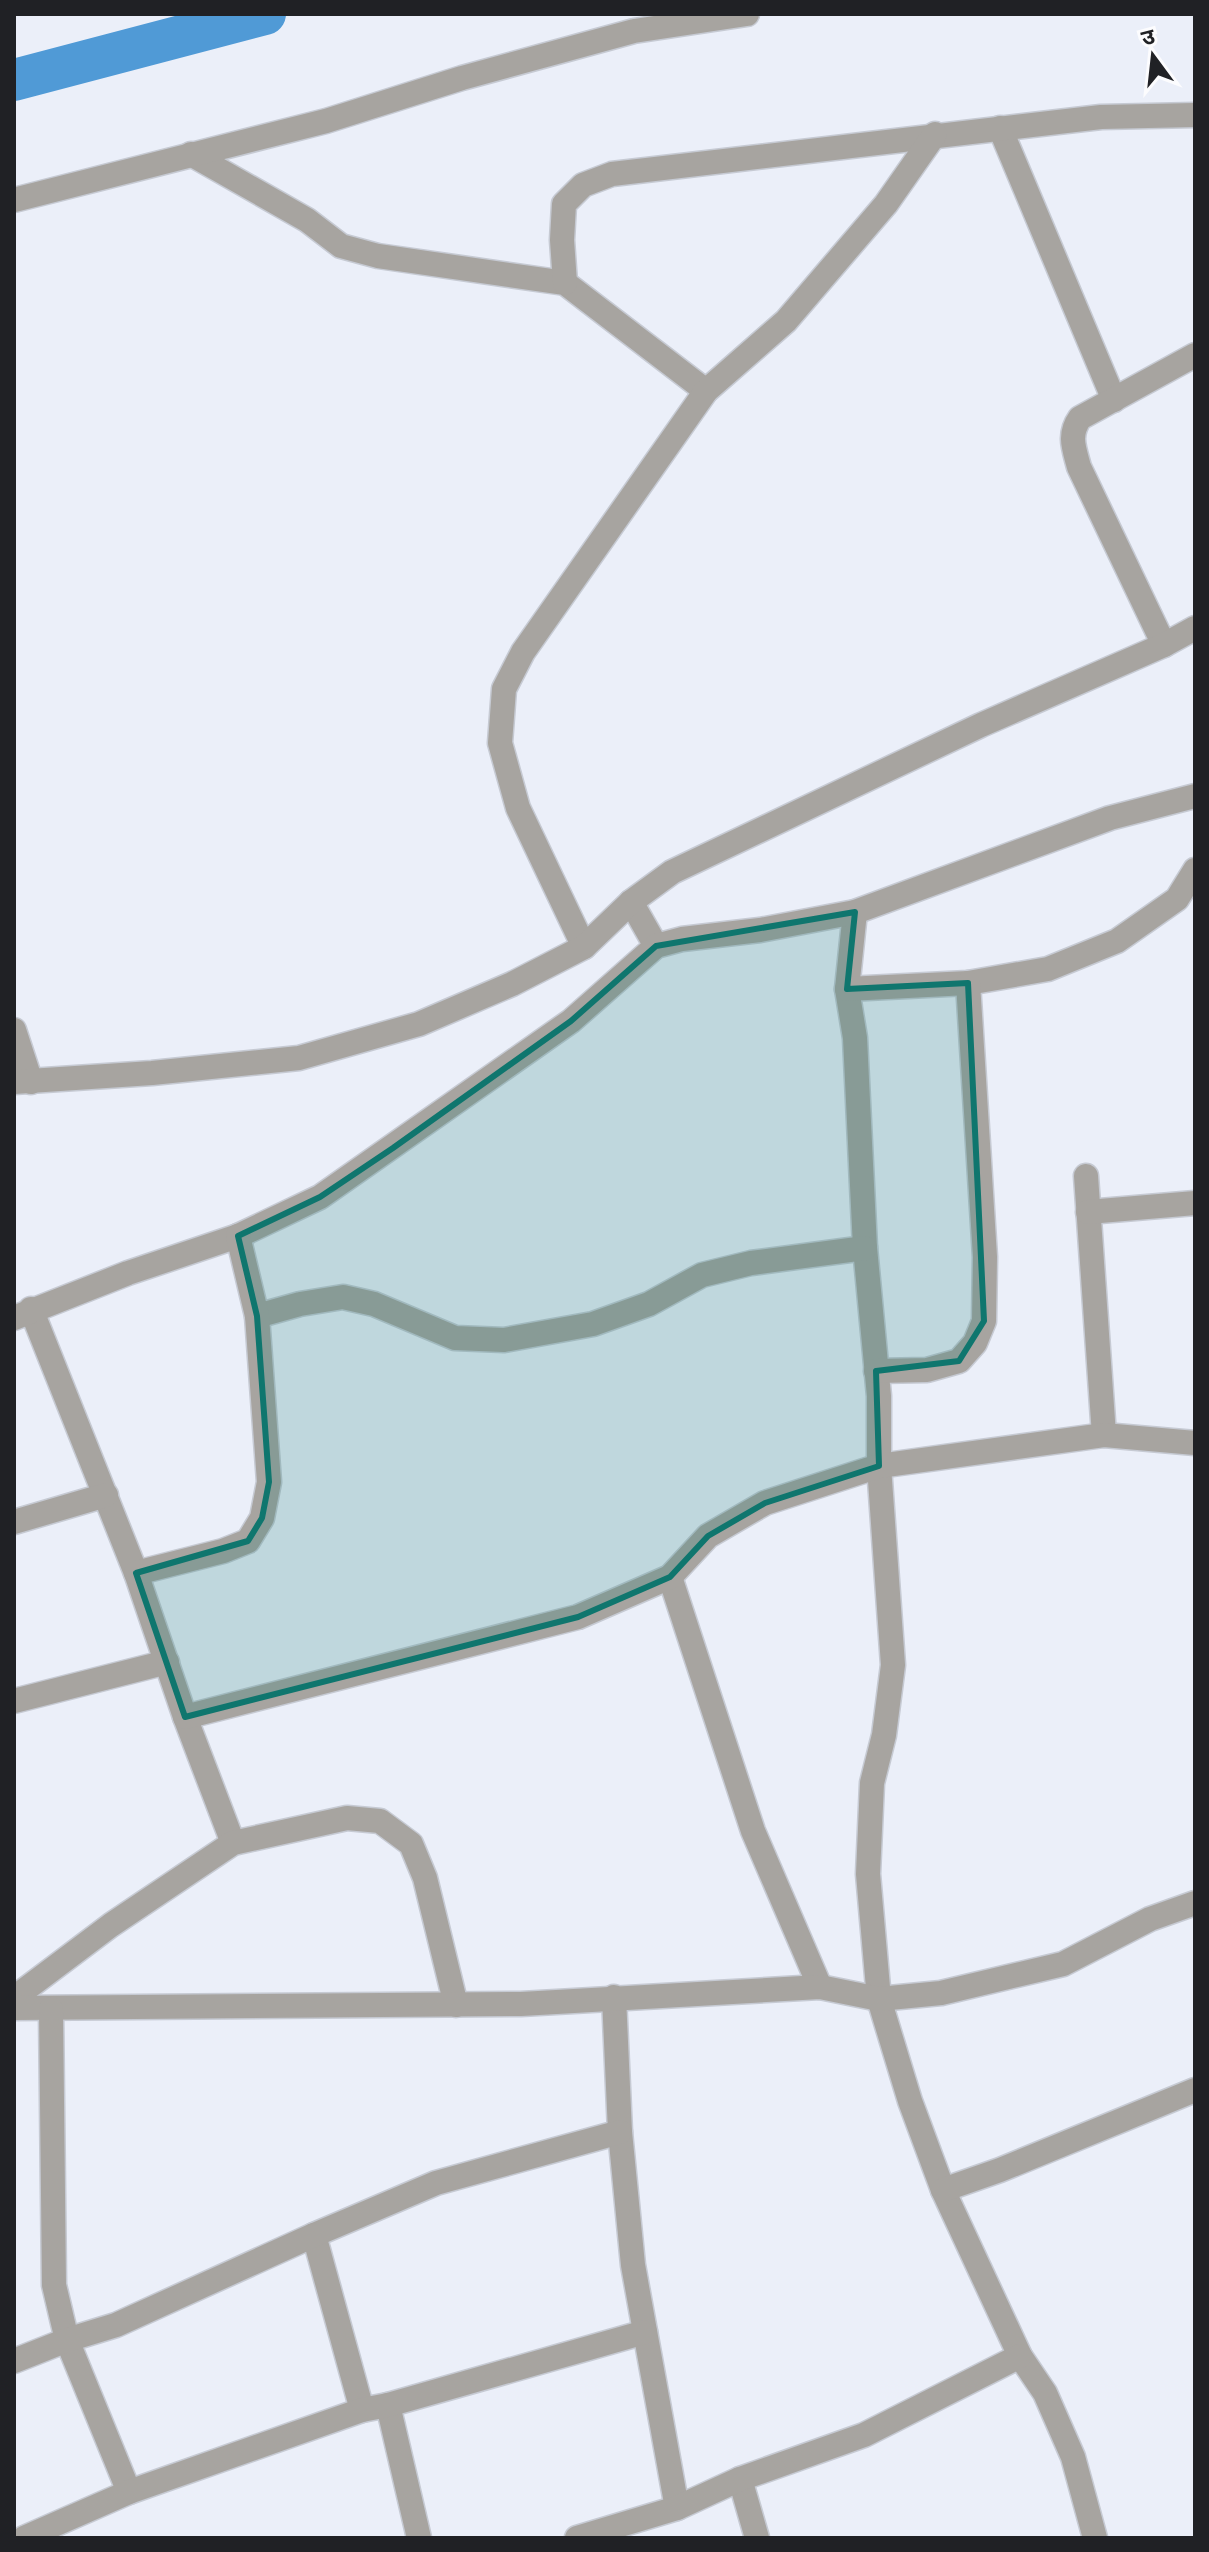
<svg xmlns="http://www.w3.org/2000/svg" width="1209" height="2552" font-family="'Space Grotesk','Noto Sans Devanagari',sans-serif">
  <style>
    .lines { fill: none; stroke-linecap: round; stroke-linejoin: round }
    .canal { stroke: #509ad6; stroke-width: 42 }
    .minor-casing { stroke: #c6cad3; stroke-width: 27 }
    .minor { stroke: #a7a4a0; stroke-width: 24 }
    .marked { fill: #0f766e; fill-opacity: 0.2; stroke: #0f766e; stroke-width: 6; stroke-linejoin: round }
  </style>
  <rect width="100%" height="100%" fill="#ebeff9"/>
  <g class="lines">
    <!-- canal -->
    <polyline class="canal" points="14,80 265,14"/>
    <!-- minor casing -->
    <g class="minor-casing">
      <g id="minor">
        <polyline points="1000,128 1114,400"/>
        <polyline points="191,154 307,220 341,246 378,256 565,283 706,391"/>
        <polyline points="14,200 326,121 462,78 634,31 747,14"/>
        <polyline points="565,283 562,240 564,204 583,185 612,174 1101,117 1195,115"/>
        <path d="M1164,645L1079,467C1074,448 1068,435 1080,418L1195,355"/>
        <polyline points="631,902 656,946"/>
        <polyline points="855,912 847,989 855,1038 865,1248 879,1396 879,1466 893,1665 884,1735 872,1783 868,1874 879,1999 910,2101 943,2190 1020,2356 1045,2393 1073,2457 1095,2538"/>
        <polyline points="584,947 518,808 500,743 504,689 523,652 706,391 786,321 886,204 935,134"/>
        <polyline points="847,989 968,983 1048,969 1117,941 1177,899 1195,870"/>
        <polyline points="14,1030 31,1082"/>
        <polyline points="14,1082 152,1073 299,1058 419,1024 512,984 584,947 631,902 672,872 981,725 1164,645 1195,628"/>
        <polyline points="1086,1176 1104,1435"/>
        <polyline points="1088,1212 1195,1203"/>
        <polyline points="31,1309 136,1573 185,1717 233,1843"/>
        <polyline points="257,1316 300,1304 343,1297 374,1304 455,1338 504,1340 593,1324 649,1304 702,1275 751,1263 865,1248"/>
        <polyline points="14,1318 128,1273 238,1236 320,1197 571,1021 656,946 682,939 760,930 855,912 1110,818 1195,796"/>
        <polyline points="876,1371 927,1370 959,1361 975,1343 984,1321 985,1257 968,983"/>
        <polyline points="14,1522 106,1495"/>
        <polyline points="136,1573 223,1551 248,1541 262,1518 269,1482 257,1316 238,1236"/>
        <polyline points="670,1577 753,1831 820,1987"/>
        <polyline points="14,1701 167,1662"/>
        <polyline points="185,1717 578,1617 670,1577 708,1536 765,1503 879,1466 1104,1435 1195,1443"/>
        <polyline points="614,1997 620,2132 633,2265 677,2508"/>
        <polyline points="14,1998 111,1925 233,1843 347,1818 380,1821 411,1844 425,1878 456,2005"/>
        <polyline points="14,2008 521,2004 820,1987 879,1999 941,1993 1063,1964 1150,1919 1195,1903"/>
        <polyline points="51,2009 54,2285 67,2340 129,2492"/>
        <polyline points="943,2190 1000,2170 1195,2090"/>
        <polyline points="314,2235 362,2410"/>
        <polyline points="14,2361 67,2340 116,2325 314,2235 436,2183 620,2132"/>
        <polyline points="388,2405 419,2538"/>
        <polyline points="740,2479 757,2538"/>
        <polyline points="24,2538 129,2492 362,2410 388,2405 645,2332"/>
        <polyline points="577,2538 677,2508 740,2479 864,2435 1020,2356"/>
      </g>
    </g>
    <!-- minor -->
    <use href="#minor" class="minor"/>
  </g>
  <!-- marked area -->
  <path class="marked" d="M855,912L847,989L968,983L984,1321L959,1361L876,1371L879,1466L765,1503L708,1536L670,1577L578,1617L185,1717L136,1573L248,1541L262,1518L269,1482L257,1316L238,1236L320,1197L393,1148L571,1021L656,946Z"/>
  <!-- border -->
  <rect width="1209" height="2552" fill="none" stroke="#202125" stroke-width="32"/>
  <!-- north arrow -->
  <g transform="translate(1153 56) rotate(345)" stroke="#fcfcfe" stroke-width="6" paint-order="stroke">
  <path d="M0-6L14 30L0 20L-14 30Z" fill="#202125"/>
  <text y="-12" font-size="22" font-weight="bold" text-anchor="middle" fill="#202125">उ</text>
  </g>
</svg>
